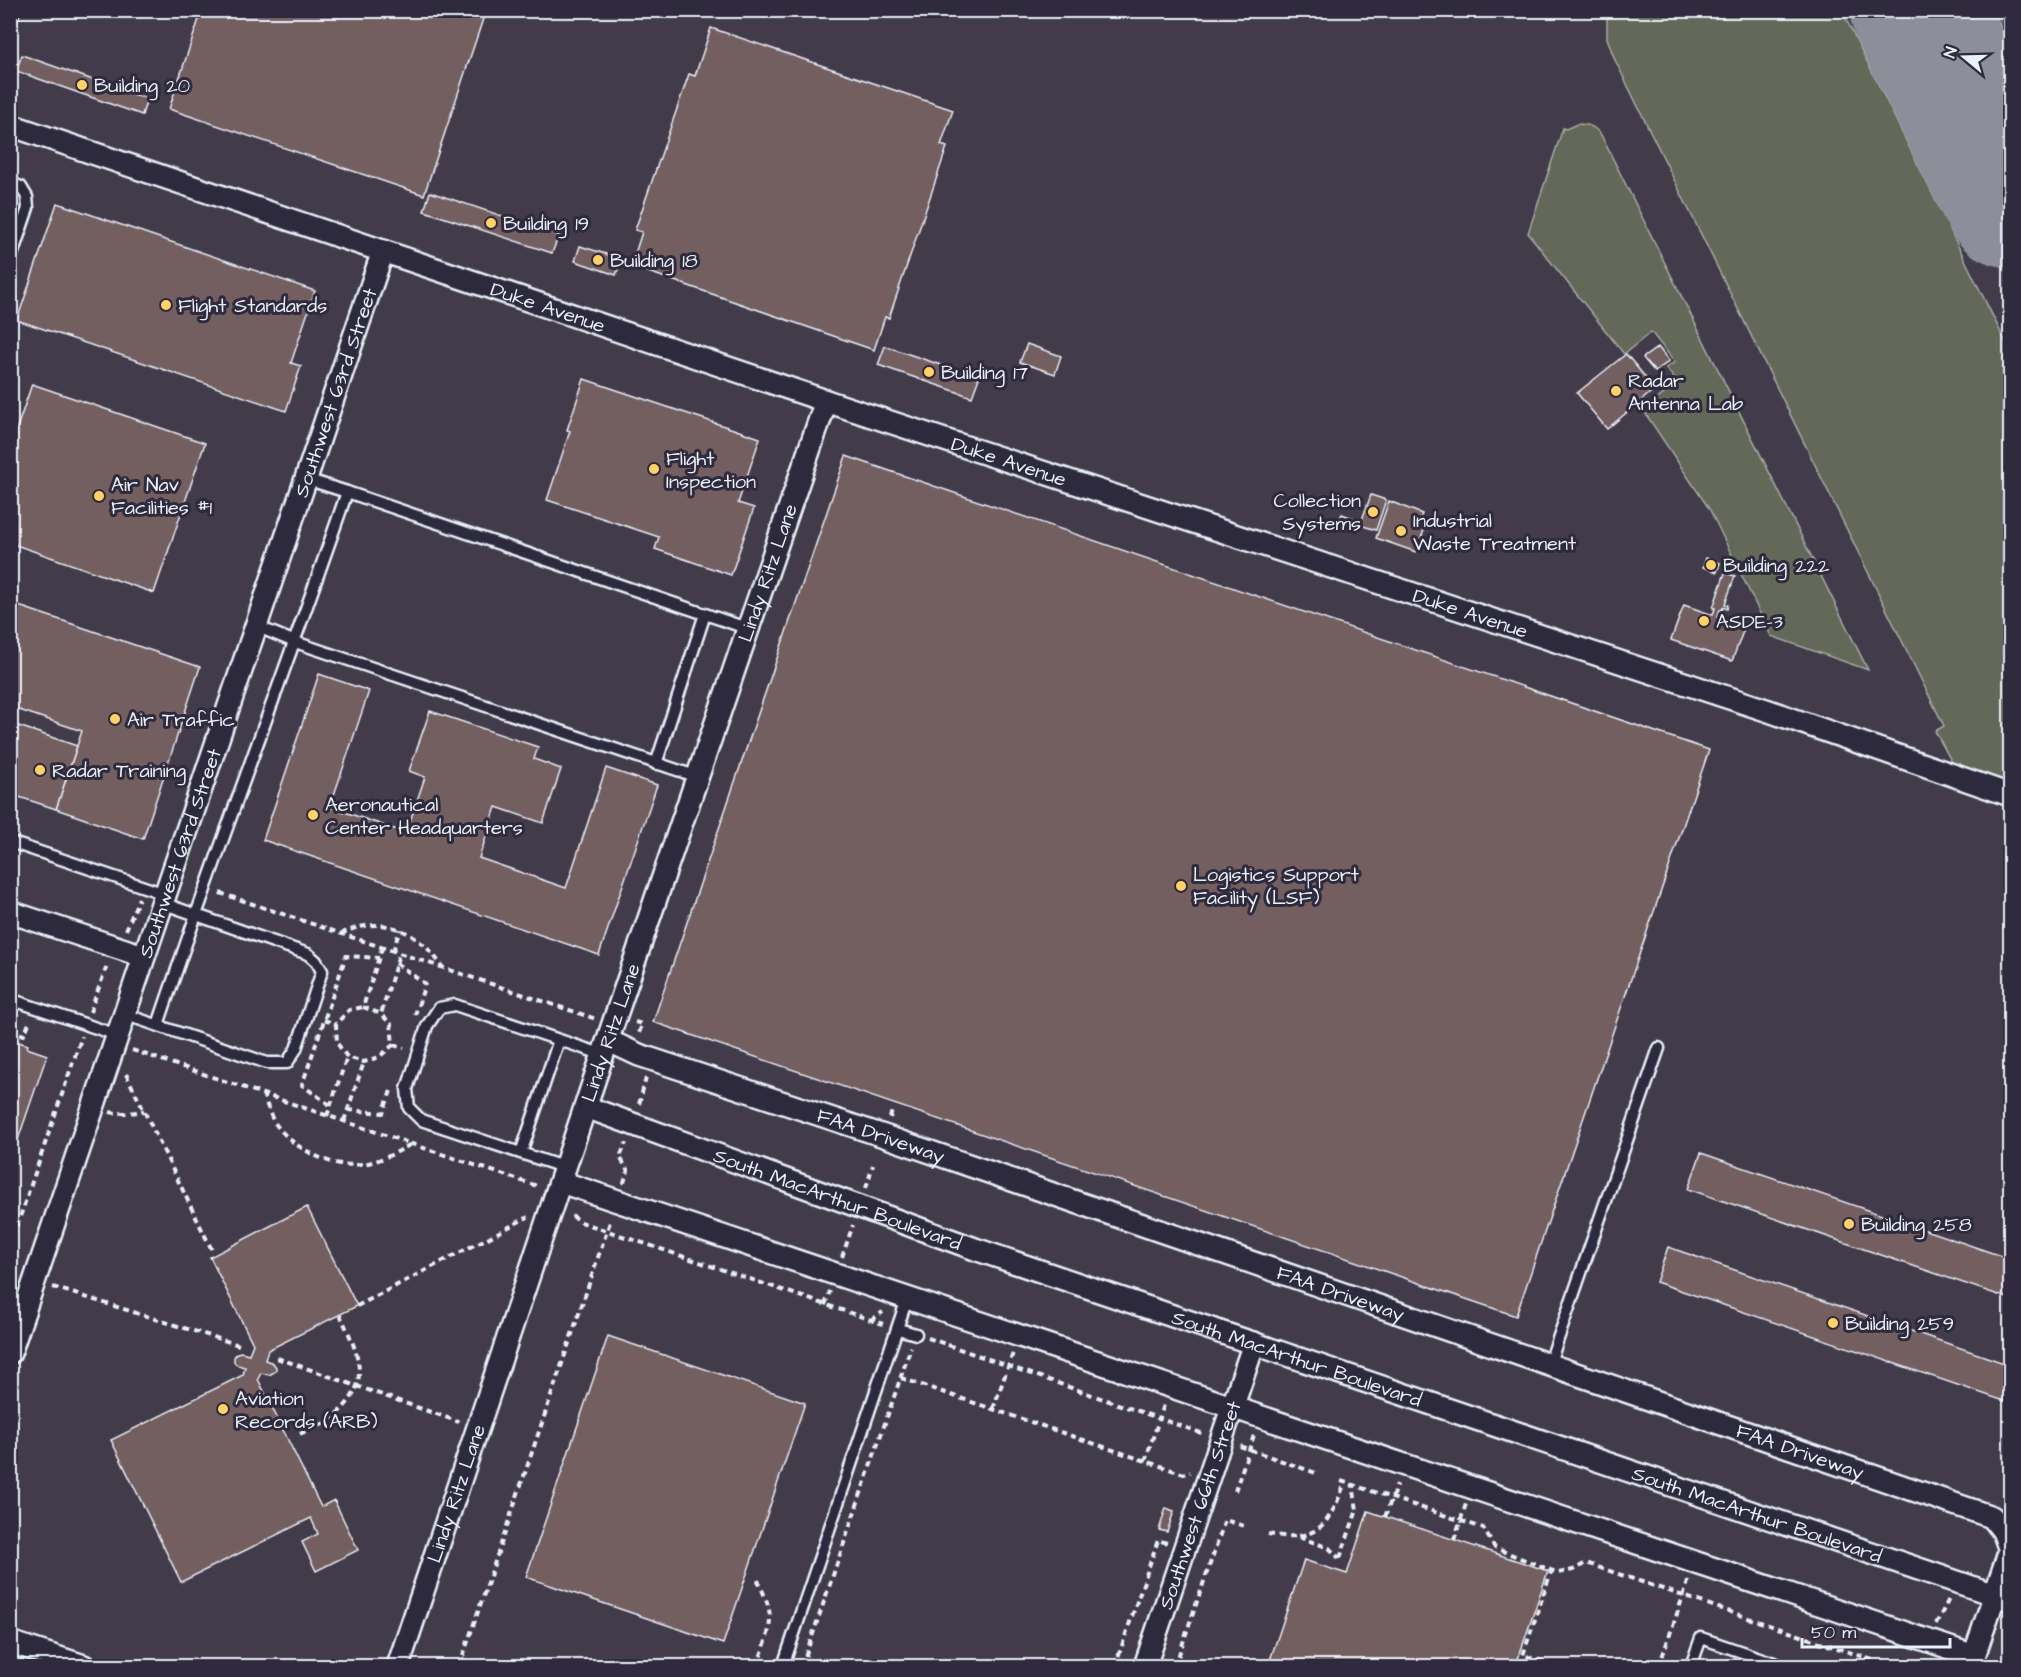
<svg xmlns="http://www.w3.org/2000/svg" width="2021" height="1677" font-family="'Architects Daughter',sans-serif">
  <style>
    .built { fill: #433a48 }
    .green { fill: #646759; stroke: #a6aca8; stroke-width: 1.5 }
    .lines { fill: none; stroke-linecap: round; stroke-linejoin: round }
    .runway { stroke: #8c8e9a; stroke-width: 134 }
    .building { fill: #735e61; stroke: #e8f1f8; stroke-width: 1.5 }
    .service-casing { stroke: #e8f1f8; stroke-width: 15 }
    .minor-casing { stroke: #e8f1f8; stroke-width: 26 }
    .path { stroke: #e8f1f8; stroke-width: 4; stroke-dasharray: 6 4.5; stroke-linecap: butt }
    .service { stroke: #2f2a3d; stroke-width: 10 }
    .minor { stroke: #2f2a3d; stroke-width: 21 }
    .poi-dot { fill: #ffd166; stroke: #2f2a3d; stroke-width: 2 }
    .labels { text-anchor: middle; stroke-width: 6; stroke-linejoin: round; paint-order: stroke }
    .poi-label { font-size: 20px; fill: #e8f1f8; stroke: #2f2a3d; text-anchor: start }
    .street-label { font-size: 20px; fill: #e8f1f8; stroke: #2f2a3d }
  </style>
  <rect width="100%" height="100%" fill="#2f2a3d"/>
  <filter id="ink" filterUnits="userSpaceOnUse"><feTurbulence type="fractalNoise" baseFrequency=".0167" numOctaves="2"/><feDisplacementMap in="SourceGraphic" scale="12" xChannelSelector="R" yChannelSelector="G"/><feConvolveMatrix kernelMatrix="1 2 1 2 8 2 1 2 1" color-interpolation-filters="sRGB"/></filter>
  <g filter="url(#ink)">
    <!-- built -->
    <rect class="built" x="11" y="11" width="1999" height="1655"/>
    <!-- green -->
    <g class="green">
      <polygon points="1607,11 1842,11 2010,351 2010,796 1961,779 1935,731 1944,726 1615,60 1607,38"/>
      <polygon points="1993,11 2010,11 2010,47"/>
      <path d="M1577,124C1588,124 1594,126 1601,135L1868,670L1771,636L1710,510L1643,410L1678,383L1666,368L1675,362L1651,332L1624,354L1528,233L1563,128L1566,129Z"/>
    </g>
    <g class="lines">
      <!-- runway -->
      <polyline class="runway" points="1917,10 2010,200"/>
    </g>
    <!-- building -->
    <g class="building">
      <polygon points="202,10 486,10 424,195 169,109"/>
      <polygon points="711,28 953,110 941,145 947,147 889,318 885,317 874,350 631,266 642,232 635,230 689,74 695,76"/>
      <polygon points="22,55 147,99 142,115 16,71"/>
      <polygon points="430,192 559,235 552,253 424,211"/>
      <polygon points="57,203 315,291 291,363 301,366 286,411 17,320"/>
      <polygon points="580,246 622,259 616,275 575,261"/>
      <polygon points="1027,344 1061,356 1055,374 1020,362"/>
      <polygon points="885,346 979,378 972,397 878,365"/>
      <polygon points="1658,347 1669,361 1655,372 1643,358"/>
      <polygon points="1626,354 1655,389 1607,429 1577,393"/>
      <polygon points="584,379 760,438 738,503 754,508 731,575 655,549 659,537 547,500 570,431 567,430"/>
      <polygon points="32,384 205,443 154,593 10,543 10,448"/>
      <polygon points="846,456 1709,750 1516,1316 653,1022"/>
      <polygon points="1371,495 1386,500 1376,530 1360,525"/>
      <polygon points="1389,501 1422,514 1419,522 1426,525 1416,552 1376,538"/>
      <polygon points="1342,514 1356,519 1354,526 1339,521"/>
      <polygon points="1706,558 1720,563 1717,572 1703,567"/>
      <polygon points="1725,573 1735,576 1725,604 1728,605 1727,609 1723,607 1722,610 1720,610 1717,617 1745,626 1732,661 1671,640 1684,605 1713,615 1715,608 1713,608"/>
      <polygon points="10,603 200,667 143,839 56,809 82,731 10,707"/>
      <polygon points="319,674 369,691 330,807 406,833 425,777 409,771 430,711 538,747 534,759 561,769 543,823 496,807 479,858 566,888 606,768 657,785 599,955 263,840"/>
      <polygon points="10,723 77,746 56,809 10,794"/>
      <polygon points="10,1039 28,1045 27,1048 47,1055 10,1163"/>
      <polygon points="1701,1153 2010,1259 2010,1299 1688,1189"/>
      <polygon points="307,1207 357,1306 268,1350 265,1360 273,1363 276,1367 276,1371 269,1375 261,1373 258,1379 321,1507 334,1500 358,1550 316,1571 302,1542 318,1534 311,1518 181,1582 111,1440 243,1375 245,1367 237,1365 234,1362 234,1357 237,1353 241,1352 249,1354 253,1344 210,1257"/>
      <polygon points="1668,1247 2010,1365 2010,1403 1656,1282"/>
      <polygon points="608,1336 805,1403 723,1644 526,1577"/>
      <polygon points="1166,1508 1174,1511 1167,1532 1159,1530"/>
      <polygon points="1368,1511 1548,1571 1517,1662 1529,1666 1268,1666 1304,1560 1347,1574"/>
      <polygon points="337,1660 341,1666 323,1666"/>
      <polygon points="1728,1662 1742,1666 1726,1666"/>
    </g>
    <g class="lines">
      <!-- service casing -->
      <g class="service-casing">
        <g id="service">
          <polyline points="10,22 14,10"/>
          <polyline points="10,183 21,187 27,197 28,208 10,261"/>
          <polyline points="347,492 749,629"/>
          <polyline points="256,626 295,642 698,777"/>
          <polyline points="656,764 705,614"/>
          <polyline points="10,842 165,894"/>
          <polyline points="10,999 117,1035"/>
          <polyline points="124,1014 267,1063 287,1063 296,1049 322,971 316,961 308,954 162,903"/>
          <path d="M158,1025C218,846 286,670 347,492L306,479"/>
          <polyline points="521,1153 559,1040"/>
          <polyline points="566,1168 421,1120 409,1108 407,1089 427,1026 439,1008 455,1005 604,1055"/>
          <polyline points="898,1329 916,1334"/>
          <polyline points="1549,1365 1659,1048"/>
          <polyline points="783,1666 907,1299"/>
          <polyline points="1691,1666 1701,1638 1783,1666"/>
        </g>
      </g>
      <!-- minor casing -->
      <g class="minor-casing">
        <g id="minor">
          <path id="s1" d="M10,125L826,401L1769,711L2010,795"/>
          <polyline points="10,912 143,956"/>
          <path id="s2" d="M609,1041L639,1055L884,1136L1992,1517L2003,1531L2010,1550L1974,1656L1972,1666"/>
          <path id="s3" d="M586,1107L975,1249L2010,1600"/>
          <polyline points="561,1182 1974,1656"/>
          <path id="s4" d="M10,1353L383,251"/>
          <polyline points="10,1642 84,1666"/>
          <path id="s5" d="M398,1666L616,1015L826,401"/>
          <path id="s6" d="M1145,1666L1254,1343"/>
        </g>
      </g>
      <!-- path -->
      <g class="path">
        <polyline points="220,893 596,1019"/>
        <polyline points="126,930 139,898"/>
        <path d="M341,934C383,913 419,931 443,968"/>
        <polyline points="382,948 363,1007 349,1010 336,1024 337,1043 347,1057 364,1062 379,1057 393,1045 391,1024 381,1014 399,954"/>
        <polyline points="393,951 400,929"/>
        <polyline points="396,963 425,984 415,1015"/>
        <polyline points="363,1007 381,1014"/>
        <polyline points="90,1012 108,963"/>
        <polyline points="324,1020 336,1024"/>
        <polyline points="635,1022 642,1024 639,1033"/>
        <polyline points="10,1030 24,1035 30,1021"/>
        <polyline points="393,1045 404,1048"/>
        <polyline points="132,1050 540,1187"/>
        <polyline points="126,1074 212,1250"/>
        <path d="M263,1094C266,1102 269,1112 273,1120C281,1133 294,1144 307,1151C345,1174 375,1166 411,1144"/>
        <polyline points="639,1104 646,1078"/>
        <polyline points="330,1105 302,1085 346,956 379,958"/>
        <polyline points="348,1110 383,1113 392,1088"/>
        <path d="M110,1112C116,1114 139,1113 144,1110"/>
        <polyline points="327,1116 347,1057"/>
        <polyline points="890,1118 892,1110"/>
        <polyline points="344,1121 364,1062"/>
        <polyline points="625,1183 624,1182 628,1171 620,1157 626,1143"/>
        <polyline points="866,1188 873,1165"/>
        <polyline points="572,1215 578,1221 883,1324"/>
        <polyline points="10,1246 82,1036"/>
        <polyline points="842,1257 853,1225"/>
        <polyline points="53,1287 239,1345"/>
        <polyline points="825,1305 830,1291"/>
        <polyline points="357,1306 528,1217"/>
        <polyline points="871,1320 883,1312"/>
        <polyline points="928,1338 1204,1434"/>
        <polyline points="277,1358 459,1422"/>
        <polyline points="901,1378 1178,1472 1184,1474 1190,1472"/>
        <polyline points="993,1409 1013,1353"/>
        <path d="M300,1434C310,1429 322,1426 330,1419C374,1387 360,1356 340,1315"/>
        <polyline points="1240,1446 1319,1474"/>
        <polyline points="1145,1461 1164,1405"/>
        <polyline points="1341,1481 1483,1528 1495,1548 1558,1573 1573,1570 1586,1563 1890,1666"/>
        <polyline points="1235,1491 1254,1435"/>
        <polyline points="1385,1517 1397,1484"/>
        <path d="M1268,1534C1317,1543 1329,1526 1345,1482"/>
        <polyline points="1299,1537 1329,1548 1339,1558"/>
        <polyline points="1454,1540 1466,1504"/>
        <polyline points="1340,1558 1357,1510 1353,1485"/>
        <polyline points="1552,1569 1523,1655 1556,1666"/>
        <polyline points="1936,1624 1949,1599"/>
        <polyline points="463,1656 611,1219"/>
        <path d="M757,1666C763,1649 773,1628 769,1610C767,1599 761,1588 757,1578"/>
        <polyline points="802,1666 911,1347"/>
        <polyline points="1115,1666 1158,1540 1167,1543"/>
        <polyline points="1175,1666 1225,1520 1244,1526"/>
        <polyline points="1659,1666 1689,1579"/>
      </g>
      <!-- service -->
      <use href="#service" class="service"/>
      <!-- minor -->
      <use href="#minor" class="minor"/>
    </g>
  </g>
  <!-- markers -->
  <g class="poi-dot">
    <circle cx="82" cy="85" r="6"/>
    <circle cx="491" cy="223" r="6"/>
    <circle cx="598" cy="260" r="6"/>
    <circle cx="166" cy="305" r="6"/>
    <circle cx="929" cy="372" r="6"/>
    <circle cx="1616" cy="391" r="6"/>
    <circle cx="654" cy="469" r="6"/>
    <circle cx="99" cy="496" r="6"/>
    <circle cx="1373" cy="512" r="6"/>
    <circle cx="1401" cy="531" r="6"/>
    <circle cx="1711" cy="565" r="6"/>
    <circle cx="1704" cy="621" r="6"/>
    <circle cx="115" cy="719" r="6"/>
    <circle cx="40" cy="770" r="6"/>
    <circle cx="313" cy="815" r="6"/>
    <circle cx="1181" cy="886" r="6"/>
    <circle cx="1849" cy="1224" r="6"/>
    <circle cx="1833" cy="1323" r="6"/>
    <circle cx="223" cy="1409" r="6"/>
  </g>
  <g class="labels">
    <!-- poi labels -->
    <g class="poi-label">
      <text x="94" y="92">Building 20</text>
      <text x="503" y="230">Building 19</text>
      <text x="610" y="267">Building 18</text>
      <text x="178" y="312">Flight Standards</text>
      <text x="941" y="379">Building 17</text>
      <text x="1628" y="387">Radar<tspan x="1628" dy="23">Antenna Lab</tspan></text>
      <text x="666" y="465">Flight<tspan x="666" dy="23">Inspection</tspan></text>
      <text x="111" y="491">Air Nav<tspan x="111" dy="23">Facilities #1</tspan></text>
      <text x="1361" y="507" text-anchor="end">Collection<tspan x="1361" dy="23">Systems</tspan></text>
      <text x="1413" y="527">Industrial<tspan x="1413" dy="23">Waste Treatment</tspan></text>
      <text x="1723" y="572">Building 222</text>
      <text x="1716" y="628">ASDE-3</text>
      <text x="127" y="726">Air Traffic</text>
      <text x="52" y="777">Radar Training</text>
      <text x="325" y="811">Aeronautical<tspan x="325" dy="23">Center Headquarters</tspan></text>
      <text x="1193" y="881">Logistics Support<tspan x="1193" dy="23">Facility (LSF)</tspan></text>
      <text x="1861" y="1231">Building 258</text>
      <text x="1845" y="1330">Building 259</text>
      <text x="235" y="1405">Aviation<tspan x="235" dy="23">Records (ARB)</tspan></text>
    </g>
    <!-- street labels -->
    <g class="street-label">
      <text dy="7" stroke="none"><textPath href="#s1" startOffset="568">Duke Avenue</textPath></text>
      <text dy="7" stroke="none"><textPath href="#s4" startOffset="1014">Southwest 63rd Street</textPath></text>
      <text dy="7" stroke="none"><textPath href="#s1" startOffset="1054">Duke Avenue</textPath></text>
      <text dy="7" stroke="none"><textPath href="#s5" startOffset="1154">Lindy Ritz Lane</textPath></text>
      <text dy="7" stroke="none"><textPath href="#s1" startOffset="1540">Duke Avenue</textPath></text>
      <text dy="7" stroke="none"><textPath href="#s4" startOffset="528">Southwest 63rd Street</textPath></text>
      <text dy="7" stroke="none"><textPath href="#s5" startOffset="668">Lindy Ritz Lane</textPath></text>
      <text dy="7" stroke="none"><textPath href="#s2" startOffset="288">FAA Driveway</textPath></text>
      <text dy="7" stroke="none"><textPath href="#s3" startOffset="268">South MacArthur Boulevard</textPath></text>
      <text dy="7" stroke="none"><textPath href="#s2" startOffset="774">FAA Driveway</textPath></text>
      <text dy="7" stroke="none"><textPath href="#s3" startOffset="754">South MacArthur Boulevard</textPath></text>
      <text dy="7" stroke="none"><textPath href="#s2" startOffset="1260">FAA Driveway</textPath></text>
      <text dy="7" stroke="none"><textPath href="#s5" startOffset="182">Lindy Ritz Lane</textPath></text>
      <text dy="7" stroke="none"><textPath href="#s6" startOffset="170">Southwest 66th Street</textPath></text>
      <text dy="7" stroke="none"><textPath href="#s3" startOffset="1240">South MacArthur Boulevard</textPath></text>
    </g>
  </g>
  <!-- margin -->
  <rect width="2021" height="1677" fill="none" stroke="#2f2a3d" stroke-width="36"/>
  <rect x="18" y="18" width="1985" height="1641" fill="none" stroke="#e8f1f8" stroke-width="2" filter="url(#ink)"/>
  <!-- north arrow -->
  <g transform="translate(1964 57) rotate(289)" stroke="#2f2a3d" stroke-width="4.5" paint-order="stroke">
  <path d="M0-4.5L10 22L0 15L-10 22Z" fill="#e8f1f8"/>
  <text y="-9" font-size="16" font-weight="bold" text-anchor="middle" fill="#e8f1f8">N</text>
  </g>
  <!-- scale -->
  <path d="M1802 1638v9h148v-9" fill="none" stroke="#e8f1f8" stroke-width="3"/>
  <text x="1811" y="1638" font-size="18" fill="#e8f1f8" stroke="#2f2a3d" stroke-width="4.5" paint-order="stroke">50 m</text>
</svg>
